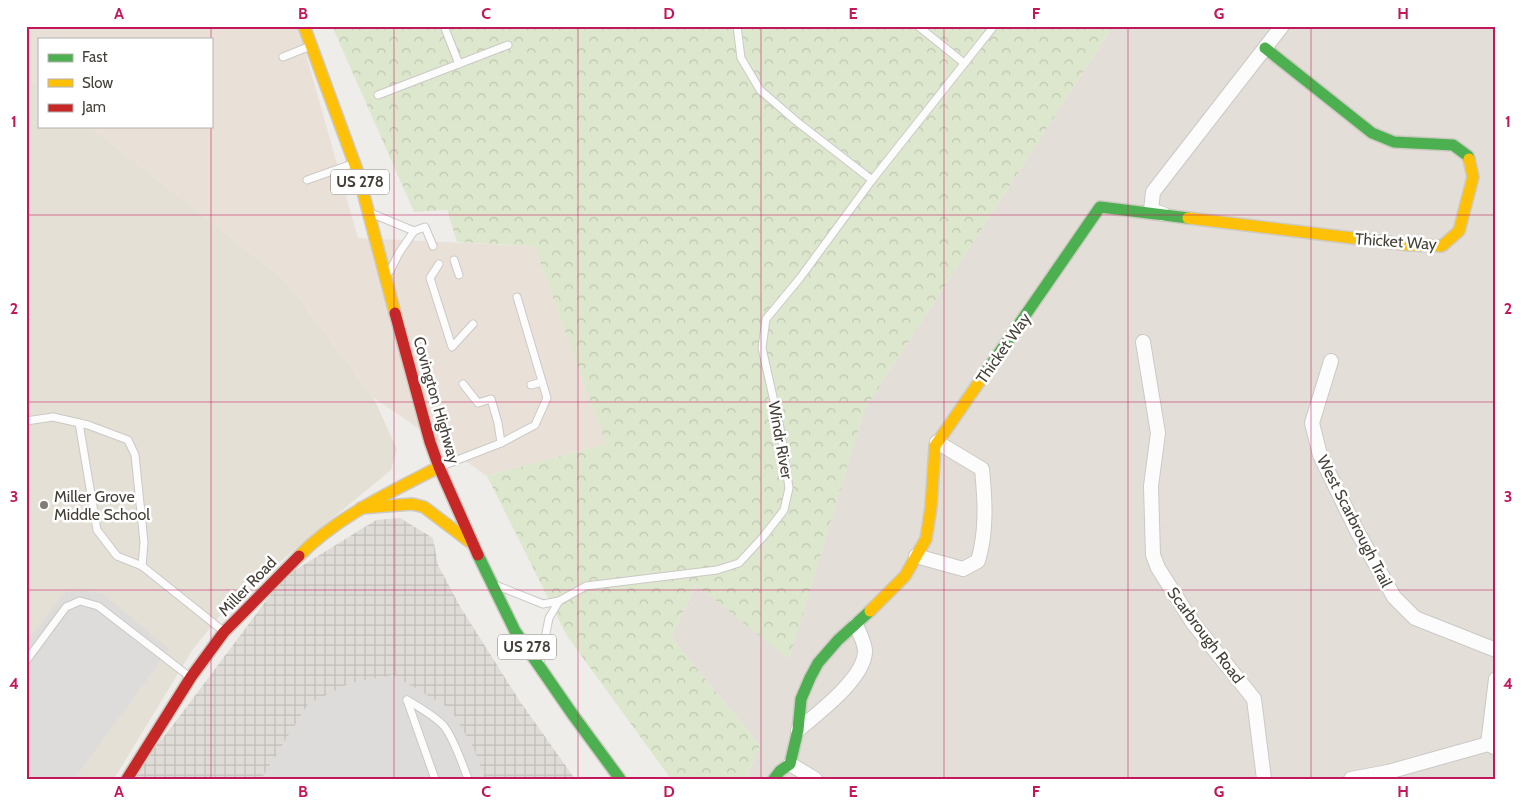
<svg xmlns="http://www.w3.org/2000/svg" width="1522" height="805" font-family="Cabin,sans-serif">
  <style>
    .residential { fill: #e3dfd8 }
    .commercial { fill: #e9e1d7 }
    .industrial { fill: url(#industrial-grid) }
    .education { fill: #e5e0d6 }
    .forest { fill: url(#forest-crowns) }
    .parking { fill: #dedcda }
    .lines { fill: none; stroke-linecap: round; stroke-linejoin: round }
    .lane-casing { stroke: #cbc9c6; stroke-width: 9 }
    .street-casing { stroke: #cbc9c6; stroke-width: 16 }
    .fast-casing { stroke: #cdcac2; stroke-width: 14 }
    .slow-casing { stroke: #cdcac2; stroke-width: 14 }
    .jam-casing { stroke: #cdcac2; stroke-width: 14 }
    .lane { stroke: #fdfcfc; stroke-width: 7 }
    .street { stroke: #fdfcfc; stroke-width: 14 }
    .fast { stroke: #4caf50; stroke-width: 11 }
    .slow { stroke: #ffc107; stroke-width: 11 }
    .jam { stroke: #c62828; stroke-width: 11 }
    .grid { fill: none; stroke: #c2185b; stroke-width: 1; stroke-opacity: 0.55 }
    .poi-dot { fill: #807c76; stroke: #fff; stroke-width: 2 }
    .labels { text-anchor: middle; stroke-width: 5; stroke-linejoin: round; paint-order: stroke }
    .shield { fill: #fff; stroke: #7c7973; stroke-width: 1 }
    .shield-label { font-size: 15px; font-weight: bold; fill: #443f37 }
    .street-label { font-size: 16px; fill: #443f37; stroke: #fff }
    .poi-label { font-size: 16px; fill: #443f37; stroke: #fff; text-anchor: start }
    .neatline { fill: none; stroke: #c2185b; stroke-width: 2 }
    .grid-label { font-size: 16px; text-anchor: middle; font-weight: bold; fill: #c2185b }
  </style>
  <defs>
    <pattern id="industrial-grid" width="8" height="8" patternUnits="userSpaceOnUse" patternTransform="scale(1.25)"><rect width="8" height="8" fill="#dfdcd8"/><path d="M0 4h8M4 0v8" fill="none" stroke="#c1beba"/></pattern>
    <pattern id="forest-crowns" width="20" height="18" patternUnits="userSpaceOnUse" patternTransform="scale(1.25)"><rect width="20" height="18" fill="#dde7cd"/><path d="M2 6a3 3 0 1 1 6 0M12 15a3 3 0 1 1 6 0" fill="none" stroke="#bfc7b1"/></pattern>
  </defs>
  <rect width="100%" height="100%" fill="#efedea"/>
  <!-- residential -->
  <polygon class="residential" points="1113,26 1496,26 1496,779 746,779 760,746 671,637 697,584 789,658 865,409"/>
  <!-- commercial -->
  <polygon class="commercial" points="26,26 298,26 358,238 534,246 606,444 487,476 373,397 286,281 89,126 211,126 211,39 39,39 39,87 26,77"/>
  <!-- industrial -->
  <polygon class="industrial" points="400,518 433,538 438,565 461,608 519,700 575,779 129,779 173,725 284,577 376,520"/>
  <!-- education -->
  <polygon class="education" points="26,77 39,87 39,126 89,126 286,281 373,397 397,449 391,470 230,603 193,649 114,779 26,779"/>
  <!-- forest -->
  <polygon class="forest" points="332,26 1113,26 865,409 789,659 696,585 671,637 760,746 746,779 671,779 567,636 487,476 606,444 534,246 457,242 447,210 414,212"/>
  <!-- parking -->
  <g class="parking">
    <polygon points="86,591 102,593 169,649 74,779 26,779 26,643 65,592"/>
    <polygon points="393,675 451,709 474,749 485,779 261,779 308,704 350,683"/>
  </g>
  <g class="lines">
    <!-- lane casing -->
    <g class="lane-casing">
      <g id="lane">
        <polyline points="444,26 459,64"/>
        <polyline points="737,26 741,58 760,90 796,121 872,180"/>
        <polyline points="918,26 964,63"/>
        <polyline points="283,57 308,47"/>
        <polyline points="378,95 508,45"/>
        <polyline points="307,180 352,164"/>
        <polyline points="373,214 414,231"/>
        <polyline points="454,260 459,275"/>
        <polyline points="439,264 430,278 452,347 473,324"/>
        <polyline points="390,271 399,253 414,231 425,227 433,246"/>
        <polyline points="463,384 478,403 491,399 498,423 501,443"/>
        <polyline points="531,385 542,382"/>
        <polyline points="26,421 53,417 88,425 128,440 135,455 144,542 142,566"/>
        <polyline points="79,423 97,530 117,556 142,566 222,630"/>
        <polyline points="442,466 501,443 535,425 547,398 517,297"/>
        <polyline points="498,586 543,604 559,601 586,586 717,570 739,563 763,537 784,510 789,488 780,428 762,348 766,319 800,278 872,180 994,26"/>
        <polyline points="541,659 549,618 559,601"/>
        <polyline points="26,661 66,607 80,601 98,606 190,677"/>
        <path d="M407,700C419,707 433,715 443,725C452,735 463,765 468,779"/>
        <polyline points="407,700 435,779"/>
      </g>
    </g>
    <!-- street casing -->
    <g class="street-casing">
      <g id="street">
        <polyline points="1163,214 1151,210 1153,192 1282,26"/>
        <polyline points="1143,342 1158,433 1151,486 1153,555 1158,568 1193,623 1254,699 1264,779"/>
        <polyline points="1331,361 1312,423 1320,455 1357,531 1394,597 1415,618 1496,650"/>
        <path d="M916,556L963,569L978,561C987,531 985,500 982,469L937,442"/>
        <path d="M798,730C818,713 865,678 865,651C865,643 859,632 856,625"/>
        <polyline points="1488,744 1496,679"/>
        <polyline points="790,764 815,779"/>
        <polyline points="1351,779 1388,772 1488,744 1496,748"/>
      </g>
    </g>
    <!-- fast casing -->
    <g class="fast-casing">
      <g id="fast">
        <polyline points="1265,48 1372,133 1394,142 1453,145 1468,156 1469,159"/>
        <polyline points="984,375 1100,207 1188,218"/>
        <polyline points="478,555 515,631 573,715 620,779"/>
        <polyline points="774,779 780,771 790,764 798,730 801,699 810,678 818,663 838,640 870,611"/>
      </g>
    </g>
    <!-- slow casing -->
    <g class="slow-casing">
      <g id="slow">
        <polyline points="304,26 358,173 395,313"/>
        <polyline points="1188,218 1410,245 1442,246 1459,231 1473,177 1469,159"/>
        <polyline points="361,508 412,504 424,507 470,542"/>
        <path d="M299,556C338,516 391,492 439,467"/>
        <polyline points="870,611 905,576 926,539 931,507 935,446 984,375"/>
      </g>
    </g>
    <!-- jam casing -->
    <g class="jam-casing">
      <g id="jam">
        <polyline points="395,313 430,442 439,467 478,555"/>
        <polyline points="127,779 191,677 224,632 299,556"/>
      </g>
    </g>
    <!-- lane -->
    <use href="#lane" class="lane"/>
    <!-- street -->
    <use href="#street" class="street"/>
    <!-- fast -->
    <use href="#fast" class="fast"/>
    <!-- slow -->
    <use href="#slow" class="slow"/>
    <!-- jam -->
    <use href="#jam" class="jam"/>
  </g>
  <!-- grid -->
  <path class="grid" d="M211,26V39M394,26V779M578,26V779M761,26V779M944,26V779M1128,26V779M1311,26V779M211,126V779M26,215H1496M26,402H1496M26,590H1496"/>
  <!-- markers -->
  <circle class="poi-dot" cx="44" cy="505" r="5"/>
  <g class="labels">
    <!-- shield labels -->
    <g class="shield">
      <rect x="331" y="169.5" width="58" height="25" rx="4"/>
      <rect x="498" y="634.5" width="58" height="25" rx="4"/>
    </g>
    <g class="shield-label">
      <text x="360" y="187">US 278</text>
      <text x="527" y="652">US 278</text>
    </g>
    <!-- street labels -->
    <g class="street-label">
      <text transform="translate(1396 241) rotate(4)" y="6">Thicket Way</text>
      <text transform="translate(1003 348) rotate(-55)" y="6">Thicket Way</text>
      <text transform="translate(437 400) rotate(74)" y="6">Covington Highway</text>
      <text transform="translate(781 440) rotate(80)" y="6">Windr River</text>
      <text transform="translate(1355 521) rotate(63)" y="6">West Scarbrough Trail</text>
      <text transform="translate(247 586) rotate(-46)" y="6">Miller Road</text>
      <text transform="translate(1206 635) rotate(53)" y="6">Scarbrough Road</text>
    </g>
    <!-- poi labels -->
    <g class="poi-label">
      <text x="54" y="502">Miller Grove<tspan x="54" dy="18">Middle School</tspan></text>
    </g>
  </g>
  <!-- border -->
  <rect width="1522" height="805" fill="none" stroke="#ffffff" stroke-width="55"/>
  <!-- legend -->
  <rect x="38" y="38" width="175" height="90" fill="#ffffff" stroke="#b4b2af"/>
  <rect x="48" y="54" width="25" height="8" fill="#4caf50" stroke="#b4b2af"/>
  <text x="82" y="62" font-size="15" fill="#443f37">Fast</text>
  <rect x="48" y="79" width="25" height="8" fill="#ffc107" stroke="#b4b2af"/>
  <text x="82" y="88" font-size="15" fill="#443f37">Slow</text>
  <rect x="48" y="104" width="25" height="8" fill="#c62828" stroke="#b4b2af"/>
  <text x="82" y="112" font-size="15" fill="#443f37">Jam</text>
  <rect x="28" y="28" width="1466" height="750" class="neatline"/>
  <g class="grid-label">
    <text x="119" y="19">A</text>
    <text x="303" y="19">B</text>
    <text x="486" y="19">C</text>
    <text x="669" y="19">D</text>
    <text x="853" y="19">E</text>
    <text x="1036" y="19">F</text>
    <text x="1219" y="19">G</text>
    <text x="1403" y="19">H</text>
    <text x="14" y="127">1</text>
    <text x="1508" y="127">1</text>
    <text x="14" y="314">2</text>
    <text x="1508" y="314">2</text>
    <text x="14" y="502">3</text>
    <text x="1508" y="502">3</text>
    <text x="14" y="689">4</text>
    <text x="1508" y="689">4</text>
    <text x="119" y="797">A</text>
    <text x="303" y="797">B</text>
    <text x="486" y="797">C</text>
    <text x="669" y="797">D</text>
    <text x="853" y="797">E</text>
    <text x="1036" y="797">F</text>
    <text x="1219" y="797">G</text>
    <text x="1403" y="797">H</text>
  </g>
</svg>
